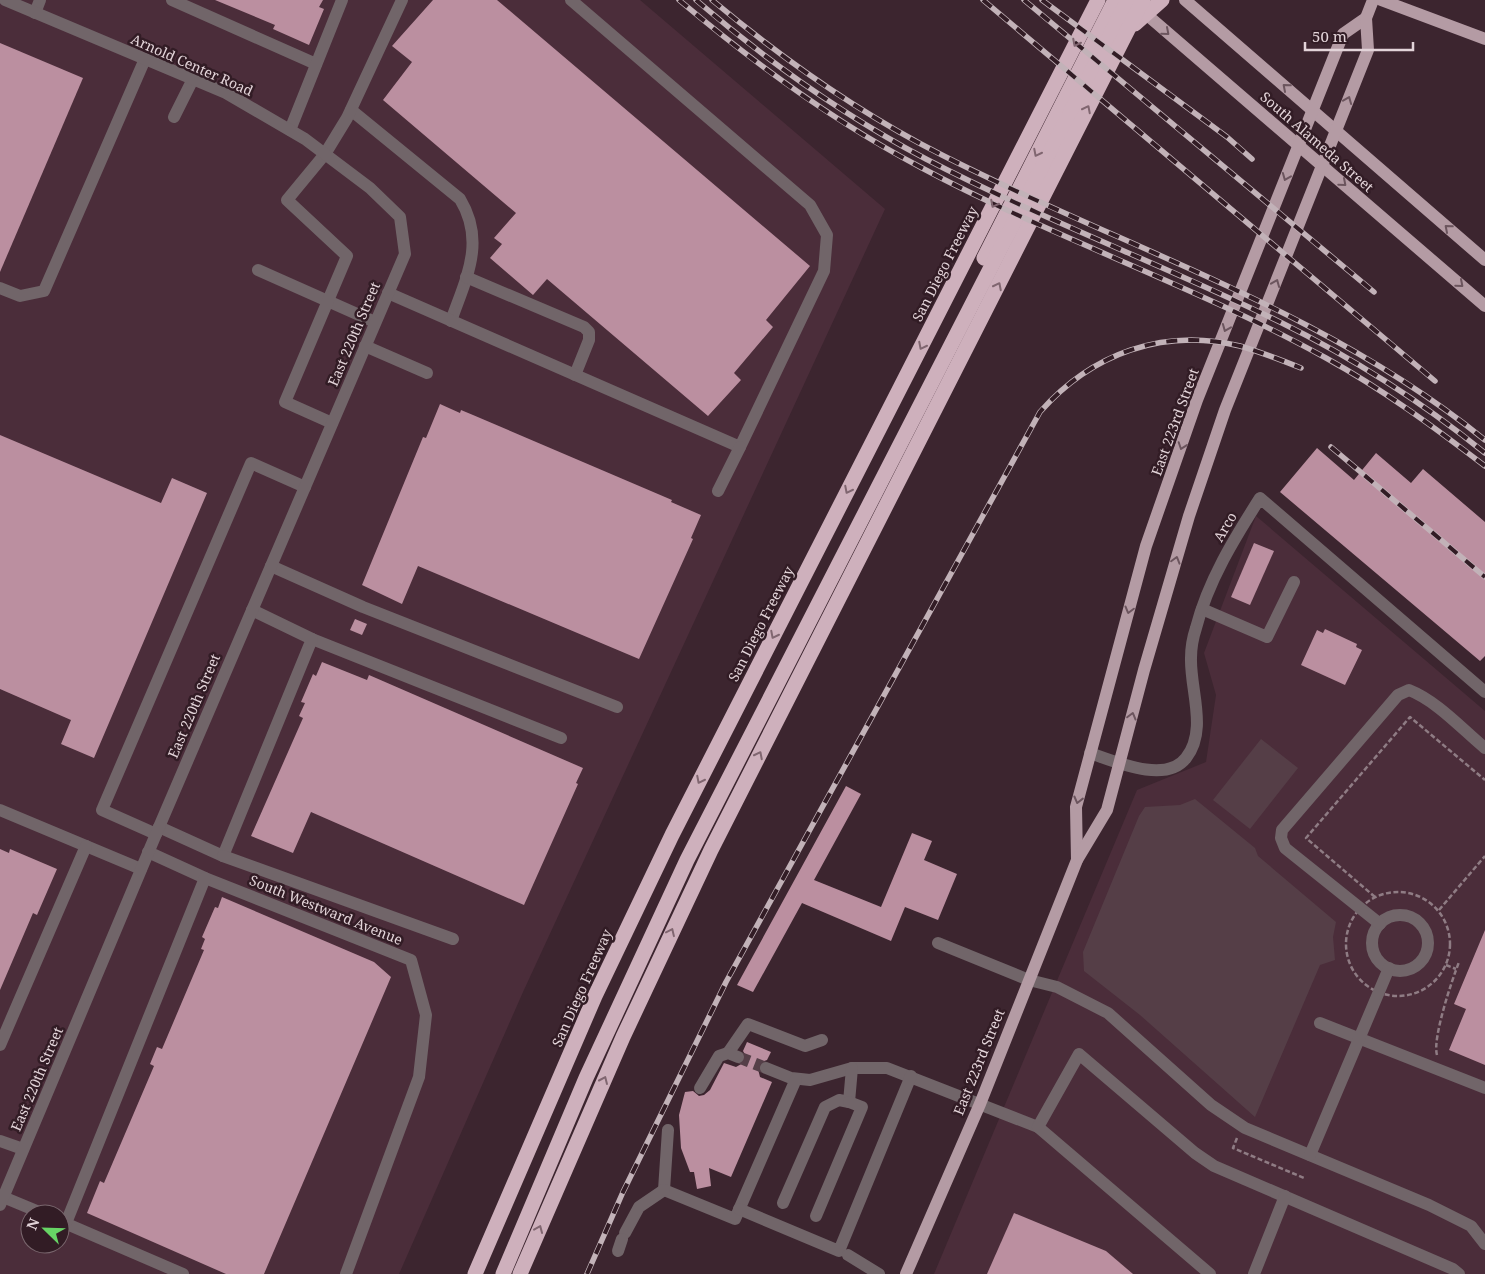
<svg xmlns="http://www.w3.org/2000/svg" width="1485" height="1274" font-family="'Noto Serif',serif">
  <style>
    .built { fill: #4b2d3a; fill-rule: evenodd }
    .green { fill: #553e47 }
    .building { fill: #bb8fa0 }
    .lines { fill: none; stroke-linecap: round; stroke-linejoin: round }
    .minor-tunnel { stroke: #553f48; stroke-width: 12; stroke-dasharray: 12 6; stroke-linecap: butt }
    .path { stroke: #8f7c84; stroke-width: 2.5; stroke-dasharray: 5 2.5; stroke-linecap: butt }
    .minor { stroke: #716569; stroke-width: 12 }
    .major { stroke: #b49ba4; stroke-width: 12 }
    .highway { stroke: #ceb0bc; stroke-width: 15 }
    .rail-casing { stroke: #c2b2b8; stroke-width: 5.5 }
    .rail { stroke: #321c25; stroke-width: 4; stroke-dasharray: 11; stroke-linecap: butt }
    .oneway { stroke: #6c555e }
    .oneway2 { stroke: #806670 }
    .labels { text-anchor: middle; stroke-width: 5; stroke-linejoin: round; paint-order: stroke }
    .street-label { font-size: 14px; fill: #e3d4d9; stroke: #321c25 }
  </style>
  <rect width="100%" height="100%" fill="#3c252f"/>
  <!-- built -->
  <g class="built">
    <path d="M0,0H640L885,209L523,992L399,1274H0ZM30,1214H60V1244H30Z"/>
    <polygon points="1256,516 1485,711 1485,1274 934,1274 1137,790 1206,762 1216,695 1204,653"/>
  </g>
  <!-- green -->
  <g class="green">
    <polygon points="1261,739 1298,768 1250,829 1213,800"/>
    <polygon points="1195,799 1255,848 1258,856 1336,922 1333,937 1335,960 1320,965 1255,1117 1140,1015 1084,971 1083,952 1139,816 1145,807 1180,805"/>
  </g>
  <!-- building -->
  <g class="building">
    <polygon points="215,0 323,0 319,7 324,9 309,45 273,29 275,25"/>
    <polygon points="433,0 497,0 810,266 766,320 773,327 734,373 741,380 708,416 547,279 533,295 490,258 502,244 494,238 516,213 383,100 412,62 392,46"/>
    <polygon points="0,43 83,78 0,272"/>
    <polygon points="440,404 460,413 461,410 473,415 672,500 671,502 701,515 691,538 693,539 639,659 418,566 402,604 362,585 423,437 426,438"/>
    <polygon points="0,435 161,503 172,478 207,493 94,758 61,744 71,720 0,689"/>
    <polygon points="1317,448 1354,480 1376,453 1411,483 1423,469 1485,522 1485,656 1480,661 1280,492"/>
    <polygon points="1254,543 1274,551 1250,605 1231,597"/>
    <polygon points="355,619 367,624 362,635 350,630"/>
    <polygon points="1325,629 1357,644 1356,647 1362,650 1345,685 1301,665 1317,630 1323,633"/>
    <polygon points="322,662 367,680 369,675 583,768 576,783 578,784 524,905 311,812 293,853 251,836 303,718 299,716 305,703 301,702 313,674 316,676"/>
    <polygon points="846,786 861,794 814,880 881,907 912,833 932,841 924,860 957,874 938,920 905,907 891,941 802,903 753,992 737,985"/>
    <polygon points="0,849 9,853 10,849 57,869 37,915 33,913 0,990"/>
    <polygon points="222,897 374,962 391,977 264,1274 226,1274 87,1213 100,1181 104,1183 154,1066 150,1064 157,1047 162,1049 204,950 201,949 205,939 202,937 215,907 218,908"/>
    <polygon points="1485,930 1485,1065 1449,1050 1466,1009 1454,1004"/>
    <polygon points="747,1042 771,1052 767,1060 761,1062 758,1069 760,1077 772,1082 731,1177 709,1168 711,1186 697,1189 694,1172 690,1172 681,1148 679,1115 685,1092 693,1091 699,1096 704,1095 710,1090 724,1063 736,1067 743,1063 746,1056 743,1051"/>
    <polygon points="1014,1213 1106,1251 1133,1274 987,1274"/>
  </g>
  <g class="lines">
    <!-- minor-tunnel -->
    <polyline class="minor-tunnel" points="738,1057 766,1068"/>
    <!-- path -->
    <g class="path">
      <circle cx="1398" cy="944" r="52"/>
      <polyline points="1375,897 1306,838 1410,717 1485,780"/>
      <polyline points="1439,910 1485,856"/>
      <polyline points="1446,965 1456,969"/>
      <path d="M1437,1055C1432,1039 1452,980 1459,962"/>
      <polyline points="1237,1138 1233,1148 1304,1178"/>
    </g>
    <!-- minor -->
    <g class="minor">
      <polyline points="172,0 316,64"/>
      <polyline points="35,13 40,0"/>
      <path d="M351,110L460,199C486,242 466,278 451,321"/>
      <polyline points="174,117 193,79"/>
      <polyline points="290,130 342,0"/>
      <polyline points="258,270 375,322"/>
      <polyline points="466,277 584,327 589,332 589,340 575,375"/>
      <polyline points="0,288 20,296 44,291 145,59"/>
      <polyline points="388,293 740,447 824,271 827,235 810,205 571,0"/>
      <polyline points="365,346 427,373"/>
      <polyline points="332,423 285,402 347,256 287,200 325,154 347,118 402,0"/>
      <polyline points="718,491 740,447"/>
      <polyline points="271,566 363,607 617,707"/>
      <polyline points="1202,609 1267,637 1294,582"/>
      <polyline points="312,639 561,738"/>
      <path d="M1090,753C1116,762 1166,784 1186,758C1208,730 1190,690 1191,658C1191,648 1193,637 1196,628C1208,581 1234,539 1260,498L1485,692"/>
      <polyline points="0,810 141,869"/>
      <polyline points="159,827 223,856 312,639 252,610"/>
      <polyline points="156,834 102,810 251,463 305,487"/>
      <polyline points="148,852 205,878 411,960 426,1015 419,1077 346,1274"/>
      <polyline points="223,856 453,939"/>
      <circle cx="1400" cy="943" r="28"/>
      <path d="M1380,924L1285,848L1281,838L1282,830L1398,695L1409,690C1437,701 1462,729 1485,748"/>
      <polyline points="938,943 1029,980 1057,987 1108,1013 1211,1105 1245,1128 1429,1205 1471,1226 1485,1244"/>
      <polyline points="1320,1023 1485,1088"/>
      <polyline points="0,1045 86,846"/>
      <polyline points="728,1053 748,1024 805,1046 822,1040"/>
      <polyline points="766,1068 791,1078 810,1080 852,1068 887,1068 1038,1127"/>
      <polyline points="700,1088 719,1056 728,1053 738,1057"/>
      <polyline points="668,1130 664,1190 735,1219 796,1079"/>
      <polyline points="0,1141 23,1149"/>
      <polyline points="1310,1155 1389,968"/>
      <polyline points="3,1197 44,1214"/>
      <polyline points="783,1203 825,1107 839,1100 849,1102 852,1068"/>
      <polyline points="0,1205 159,827 405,254 400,217 370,188 305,139 226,93 5,0"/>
      <polyline points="739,1209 839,1251 911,1076"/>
      <polyline points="816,1216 862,1107 849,1102"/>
      <polyline points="60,1221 183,1274"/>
      <polyline points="66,1223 205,878"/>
      <polyline points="625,1233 639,1207 664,1190"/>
      <polyline points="618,1251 622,1239"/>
      <polyline points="848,1255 879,1274"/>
      <polyline points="1210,1274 1038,1127 1079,1054 1195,1153 1214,1166 1453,1269 1459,1274"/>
      <polyline points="1254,1274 1285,1196"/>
    </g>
    <!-- major -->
    <g class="major">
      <polyline points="1185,0 1485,260"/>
      <polyline points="1381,0 1485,39"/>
      <polyline points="1139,8 1485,306"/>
      <polyline points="1077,860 1076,807 1146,546 1197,400 1343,34 1366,18"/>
      <polyline points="906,1274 980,1104 1077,860 1107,810 1144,670 1189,516 1225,410 1368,50 1366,18 1373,0"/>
    </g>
    <!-- highway -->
    <g class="highway">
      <polyline points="1135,24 1162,0"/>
      <polyline points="984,258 1115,0"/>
      <polyline points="475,1274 595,996 672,835 1098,0"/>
      <polyline points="503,1274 586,1078 687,860 1128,0"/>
      <polyline points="520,1274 623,1037 711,850 1143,0"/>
    </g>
    <!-- rail casing -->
    <g class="rail-casing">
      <g id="rail">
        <path d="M679,0C755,64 834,122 922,168C1053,238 1196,286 1326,358C1382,389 1434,427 1485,466"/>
        <path d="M696,0C767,61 843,115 926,159C1041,219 1164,265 1280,322C1353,358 1422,402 1485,453"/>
        <path d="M712,0C784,60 859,113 942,155C1126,249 1322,308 1485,440"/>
        <polyline points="983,0 1435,381"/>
        <polyline points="1024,0 1374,292"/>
        <polyline points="1042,0 1227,137 1252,159"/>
        <polyline points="1331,447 1485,577"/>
        <path d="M587,1274L623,1192L726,982L1040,412C1091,354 1163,327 1240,346C1261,352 1281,360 1301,368"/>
      </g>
    </g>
    <!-- rail -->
    <use href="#rail" class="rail"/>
  </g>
  <!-- one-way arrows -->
  <defs><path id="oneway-chevron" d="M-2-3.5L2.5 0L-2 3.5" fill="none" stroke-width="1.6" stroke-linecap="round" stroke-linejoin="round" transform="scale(1.25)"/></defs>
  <g class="oneway">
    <use href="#oneway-chevron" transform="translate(1166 32) rotate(41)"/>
    <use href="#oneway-chevron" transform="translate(1286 87) rotate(-139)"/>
    <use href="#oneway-chevron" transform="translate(1348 100) rotate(-68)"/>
    <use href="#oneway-chevron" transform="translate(1286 177) rotate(112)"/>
    <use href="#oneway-chevron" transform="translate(1343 183) rotate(41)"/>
    <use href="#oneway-chevron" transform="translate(1448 228) rotate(-139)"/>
    <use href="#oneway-chevron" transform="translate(1276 283) rotate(-68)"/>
    <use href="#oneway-chevron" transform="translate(1460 284) rotate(41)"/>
    <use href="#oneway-chevron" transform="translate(1226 328) rotate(112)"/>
    <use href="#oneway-chevron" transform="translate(1182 446) rotate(109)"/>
    <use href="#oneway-chevron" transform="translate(1176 560) rotate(-74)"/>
    <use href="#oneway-chevron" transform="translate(1129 610) rotate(105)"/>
    <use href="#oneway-chevron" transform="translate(1132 716) rotate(-75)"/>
    <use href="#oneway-chevron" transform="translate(1078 800) rotate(104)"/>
  </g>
  <g class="oneway2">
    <use href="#oneway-chevron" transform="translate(1076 43) rotate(117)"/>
    <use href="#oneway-chevron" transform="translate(1087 109) rotate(-63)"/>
    <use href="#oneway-chevron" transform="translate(1037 153) rotate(117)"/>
    <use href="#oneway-chevron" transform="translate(994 204) rotate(117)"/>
    <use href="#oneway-chevron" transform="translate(998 286) rotate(-63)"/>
    <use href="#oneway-chevron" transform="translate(922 346) rotate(117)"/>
    <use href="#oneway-chevron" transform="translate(848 490) rotate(117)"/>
    <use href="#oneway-chevron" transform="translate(774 635) rotate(117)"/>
    <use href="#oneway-chevron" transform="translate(759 755) rotate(-63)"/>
    <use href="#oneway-chevron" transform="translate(700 780) rotate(117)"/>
    <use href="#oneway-chevron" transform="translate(671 932) rotate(-65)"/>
    <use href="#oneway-chevron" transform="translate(604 1080) rotate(-66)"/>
    <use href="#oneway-chevron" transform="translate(539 1229) rotate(-67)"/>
  </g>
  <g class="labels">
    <!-- street labels -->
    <g class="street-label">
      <text transform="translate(192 65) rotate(24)" y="5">Arnold Center Road</text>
      <text transform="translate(1317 142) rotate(41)" y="5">South Alameda Street</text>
      <text transform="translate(945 264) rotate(-63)" y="5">San Diego Freeway</text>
      <text transform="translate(354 334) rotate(-67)" y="5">East 220th Street</text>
      <text transform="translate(1175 422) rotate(-70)" y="5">East 223rd Street</text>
      <text transform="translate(1225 527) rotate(-60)" y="5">Arco</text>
      <text transform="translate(761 624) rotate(-63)" y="5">San Diego Freeway</text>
      <text transform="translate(194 706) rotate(-67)" y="5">East 220th Street</text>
      <text transform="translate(326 910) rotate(22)" y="5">South Westward Avenue</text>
      <text transform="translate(582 988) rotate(-66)" y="5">San Diego Freeway</text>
      <text transform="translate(979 1062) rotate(-68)" y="5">East 223rd Street</text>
      <text transform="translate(37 1079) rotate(-67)" y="5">East 220th Street</text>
    </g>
  </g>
  <!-- north arrow -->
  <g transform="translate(45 1229) rotate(293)"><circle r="24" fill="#321c25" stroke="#79666d"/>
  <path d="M0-4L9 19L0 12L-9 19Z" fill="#67d465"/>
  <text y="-8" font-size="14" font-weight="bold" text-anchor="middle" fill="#e3d4d9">N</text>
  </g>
  <!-- scale -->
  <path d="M1305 42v8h108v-8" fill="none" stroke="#e3d4d9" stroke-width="2.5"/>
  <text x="1312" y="42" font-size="15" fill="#e3d4d9" stroke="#321c25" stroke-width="4" paint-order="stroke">50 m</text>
</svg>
